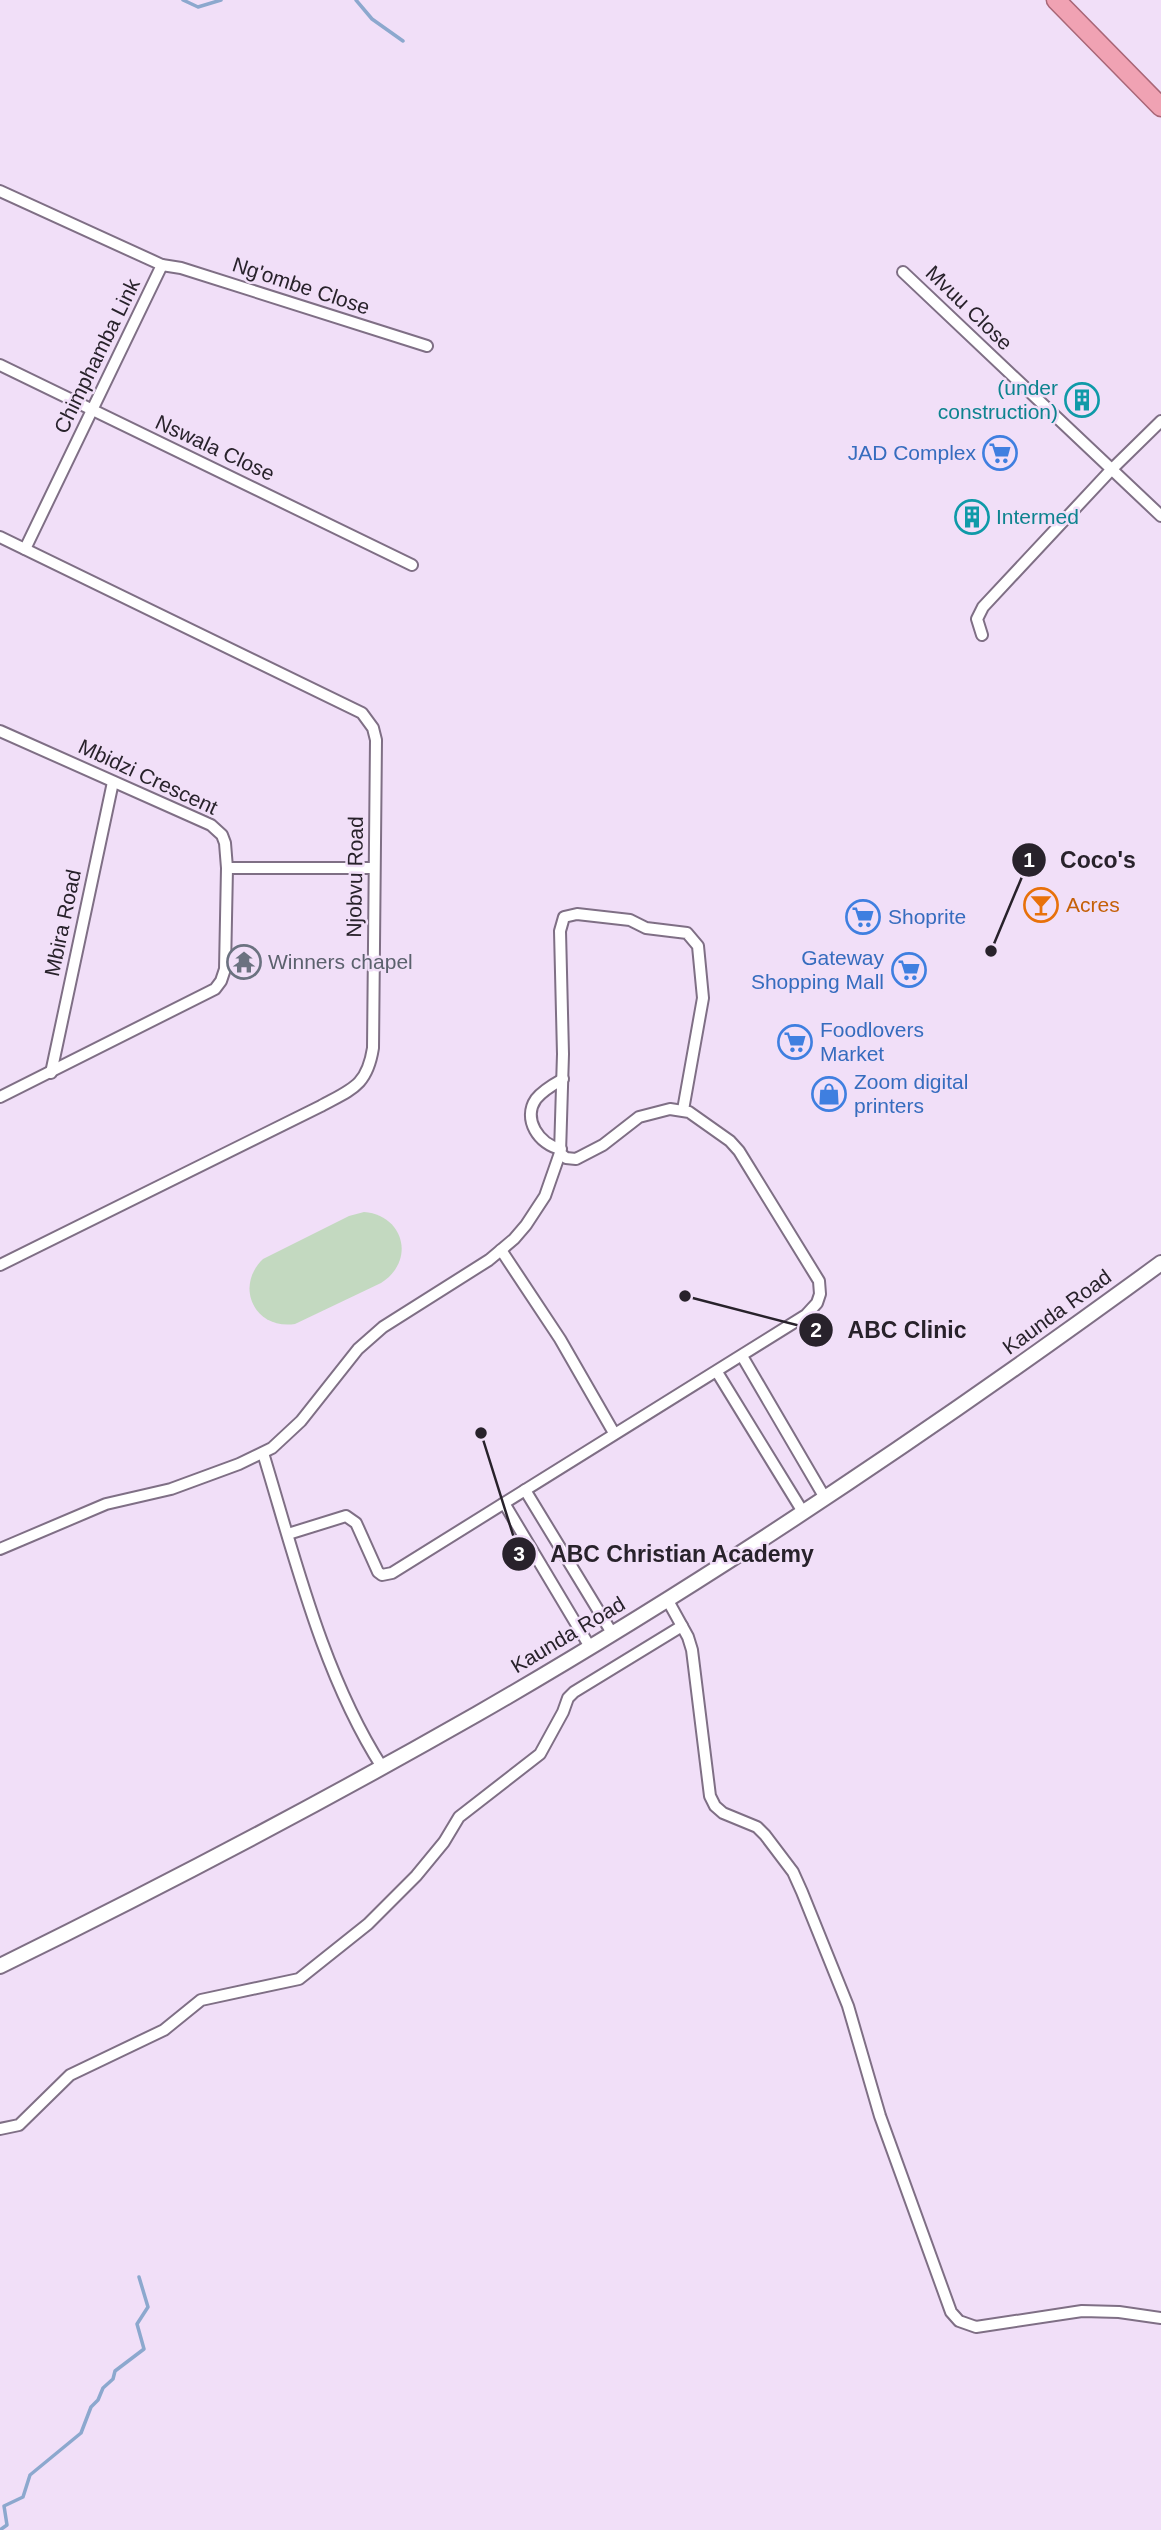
<svg xmlns="http://www.w3.org/2000/svg" width="1161" height="2530" font-family="Helvetica,sans-serif">
  <style>
    .green { fill: #c3d9c0 }
    .lines { fill: none; stroke-linecap: round; stroke-linejoin: round }
    .stream { stroke: #8ca8ce; stroke-width: 3.5 }
    .minor-casing { stroke: #7f6f85; stroke-width: 14 }
    .secondary-casing { stroke: #7f6f85; stroke-width: 18 }
    .trunk-casing { stroke: #a86677; stroke-width: 21 }
    .minor { stroke: #fff; stroke-width: 10 }
    .secondary { stroke: #fff; stroke-width: 14 }
    .trunk { stroke: #f0a2b3; stroke-width: 18 }
    .labels { text-anchor: middle; stroke-width: 5; stroke-linejoin: round; paint-order: stroke }
    .street-label { font-size: 21px; fill: #28222b; stroke: #f1dff8 }
    .culture-label { font-size: 21px; fill: #0d838f; stroke: #f1dff8; text-anchor: end }
    .shop-label { font-size: 21px; fill: #366cbe; stroke: #f1dff8; text-anchor: start }
    .food-label { font-size: 21px; fill: #c56008; stroke: #f1dff8; text-anchor: start }
    .worship-label { font-size: 21px; fill: #5b616d; stroke: #f1dff8; text-anchor: start }
    .leader { fill: none; stroke: #28222b; stroke-width: 2.5 }
    .callout-dot { fill: #28222b; stroke: #f1dff8; stroke-width: 2.5 }
    .mark-label { font-size: 21px; text-anchor: middle; font-weight: bold; fill: #fff }
    .callout-label { font-size: 23px; text-anchor: middle; font-weight: bold; fill: #28222b; stroke: #f1dff8; stroke-width: 5; stroke-linejoin: round; paint-order: stroke }
  </style>
  <rect width="100%" height="100%" fill="#f1dff8"/>
  <!-- green -->
  <path class="green" d="M364,1212C404,1215 416,1261 381,1283L295,1324C255,1330 234,1287 263,1259L349,1216Z"/>
  <g class="lines">
    <!-- stream -->
    <g class="stream">
      <polyline points="183,0 198,7 221,0"/>
      <polyline points="356,0 372,19 403,41"/>
      <polyline points="0,2530 7,2525 4,2506 23,2497 30,2475 81,2433 91,2407 98,2400 103,2388 113,2379 115,2371 144,2349 137,2324 148,2307 139,2277"/>
    </g>
    <!-- minor casing -->
    <g class="minor-casing">
      <g id="minor">
        <polyline points="0,191 162,265 25,549"/>
        <polyline points="162,265 181,268 427,346"/>
        <polyline points="903,272 1161,516"/>
        <polyline points="0,365 412,565"/>
        <path d="M0,537L362,713L373,728L376,740L373,1048C367,1086 352,1089 321,1106L0,1265"/>
        <polyline points="982,635 977,619 983,607 1111,470 1161,421"/>
        <polyline points="0,731 211,825 222,835 225,843 227,868 225,969 221,981 215,989 0,1097"/>
        <polyline points="227,868 374,868"/>
        <polyline points="51,1073 113,782"/>
        <path d="M561,1149C539,1145 522,1119 536,1099C543,1090 554,1084 563,1079"/>
        <polyline points="501,1250 560,1339 614,1433"/>
        <polyline points="742,1356 825,1498"/>
        <polyline points="717,1372 803,1512"/>
        <path d="M263,1453C295,1558 323,1675 382,1767"/>
        <polyline points="525,1490 612,1633"/>
        <polyline points="504,1503 590,1647"/>
        <polyline points="288,1534 346,1516 356,1523 378,1572 382,1575 392,1573 806,1315 817,1303 820,1294 819,1281 739,1151 730,1141 689,1112 670,1109 639,1117 603,1145 576,1159 566,1158 560,1153"/>
        <polyline points="0,1549 106,1504 171,1489 239,1464 272,1448 301,1421 358,1349 383,1327 489,1260 514,1239 526,1225 545,1196 560,1153 563,1054 560,931 564,917 577,914 630,920 646,928 687,933 698,946 703,998 683,1110"/>
        <polyline points="667,1599 688,1637 692,1650 710,1796 715,1806 723,1813 757,1827 765,1835 793,1872 802,1892 848,2006 880,2116 951,2312 959,2321 976,2327 1082,2311 1119,2312 1161,2318"/>
        <polyline points="0,2129 19,2125 70,2075 164,2030 201,2000 299,1979 368,1924 416,1876 444,1842 459,1817 540,1754 563,1712 568,1698 574,1692 682,1626"/>
      </g>
    </g>
    <!-- secondary casing -->
    <g class="secondary-casing">
      <path id="secondary" d="M0,1966C161,1887 321,1803 477,1714C714,1578 941,1424 1161,1263"/>
    </g>
    <!-- trunk casing -->
    <g class="trunk-casing">
      <polyline id="trunk" points="1056,0 1161,107"/>
    </g>
    <!-- minor -->
    <use href="#minor" class="minor"/>
    <!-- secondary -->
    <use href="#secondary" class="secondary"/>
    <!-- trunk -->
    <use href="#trunk" class="trunk"/>
  </g>
  <!-- icons -->
  <defs>
    <g id="building-ring" transform="scale(1.75)"><circle r="9.5" fill="#f1dff8" stroke="#0f9aa8" stroke-width="1.5"/><path d="M-4-6H4V6H1V3H-1V6H-4ZM-2.5-4.3h1.7v1.8h-1.7ZM.8-4.3h1.7v1.8H.8ZM-2.5-1h1.7V.8h-1.7ZM.8-1h1.7V.8H.8Z" fill="#0f9aa8"/></g>
    <g id="supermarket-ring" transform="scale(1.75)"><circle r="9.5" fill="#f1dff8" stroke="#3f7fe0" stroke-width="1.5"/><path d="M-6-5.5h2.5l.6 2H6L4.5 2H-2.5L-4.4-4H-6ZM-1.5 3.2a1.3 1.3 0 1 0 .1 0ZM3 3.2a1.3 1.3 0 1 0 .1 0Z" fill="#3f7fe0"/></g>
    <g id="bar-ring" transform="scale(1.75)"><circle r="9.5" fill="#f1dff8" stroke="#e8710a" stroke-width="1.5"/><path d="M-6-5H6L.8 .8V4.5H3.5V6h-7V4.5H-.8V.8Z" fill="#e8710a"/></g>
    <g id="temple-ring" transform="scale(1.75)"><circle r="9.5" fill="#f1dff8" stroke="#6b7280" stroke-width="1.5"/><path d="M0-6L5-2H3V0L6.5 2.5H4V6H1.5V3h-3V6H-4V2.5H-6.5L-3 0V-2H-5Z" fill="#6b7280"/></g>
    <g id="shop-ring" transform="scale(1.75)"><circle r="9.5" fill="#f1dff8" stroke="#3f7fe0" stroke-width="1.5"/><path d="M-5-2.5h2.3a2.7 3.5 0 0 1 5.4 0H5L5.5 6h-11ZM-1.5-2.5h3a1.5 2.3 0 0 0-3 0Z" fill="#3f7fe0"/></g>
  </defs>
  <g fill-rule="evenodd">
    <use href="#building-ring" x="1082" y="400"/>
    <use href="#supermarket-ring" x="1000" y="453"/>
    <use href="#building-ring" x="972" y="517"/>
    <use href="#bar-ring" x="1041" y="905"/>
    <use href="#supermarket-ring" x="863" y="917"/>
    <use href="#temple-ring" x="244" y="962"/>
    <use href="#supermarket-ring" x="909" y="970"/>
    <use href="#supermarket-ring" x="795" y="1042"/>
    <use href="#shop-ring" x="829" y="1094"/>
  </g>
  <g class="labels">
    <!-- street labels -->
    <g class="street-label">
      <text transform="translate(301 286) rotate(18)" y="7">Ng'ombe Close</text>
      <text transform="translate(969 308) rotate(44)" y="7">Mvuu Close</text>
      <text transform="translate(97 356) rotate(-64)" y="7">Chimphamba Link</text>
      <text transform="translate(215 448) rotate(25)" y="7">Nswala Close</text>
      <text transform="translate(148 777) rotate(25)" y="7">Mbidzi Crescent</text>
      <text transform="translate(355 877) rotate(-89)" y="7">Njobvu Road</text>
      <text transform="translate(63 923) rotate(-78)" y="7">Mbira Road</text>
      <text transform="translate(1057 1312) rotate(-36)" y="7">Kaunda Road</text>
      <text transform="translate(568 1635) rotate(-31)" y="7">Kaunda Road</text>
    </g>
    <!-- culture labels -->
    <g class="culture-label">
      <text x="1058" y="395">(under<tspan x="1058" dy="24">construction)</tspan></text>
      <text x="996" y="524" text-anchor="start">Intermed</text>
    </g>
    <!-- shop labels -->
    <g class="shop-label">
      <text x="976" y="460" text-anchor="end">JAD Complex</text>
      <text x="888" y="924">Shoprite</text>
      <text x="884" y="965" text-anchor="end">Gateway<tspan x="884" dy="24">Shopping Mall</tspan></text>
      <text x="820" y="1037">Foodlovers<tspan x="820" dy="24">Market</tspan></text>
      <text x="854" y="1089">Zoom digital<tspan x="854" dy="24">printers</tspan></text>
    </g>
    <!-- food labels -->
    <g class="food-label">
      <text x="1066" y="912">Acres</text>
    </g>
    <!-- worship labels -->
    <g class="worship-label">
      <text x="268" y="969">Winners chapel</text>
    </g>
  </g>
  <!-- callouts -->
  <path class="leader" d="M991 951L1029 860M685 1296L816 1330M481 1433L519 1554"/>
  <g class="callout-dot">
    <circle cx="991" cy="951" r="7"/>
    <circle cx="685" cy="1296" r="7"/>
    <circle cx="481" cy="1433" r="7"/>
    <circle cx="1029" cy="860" r="18"/>
    <circle cx="816" cy="1330" r="18"/>
    <circle cx="519" cy="1554" r="18"/>
  </g>
  <g class="mark-label">
    <text x="1029" y="867">1</text>
    <text x="816" y="1337">2</text>
    <text x="519" y="1561">3</text>
  </g>
  <g class="callout-label">
    <text x="1098" y="868">Coco's</text>
    <text x="907" y="1338">ABC Clinic</text>
    <text x="682" y="1562">ABC Christian Academy</text>
  </g>
</svg>
